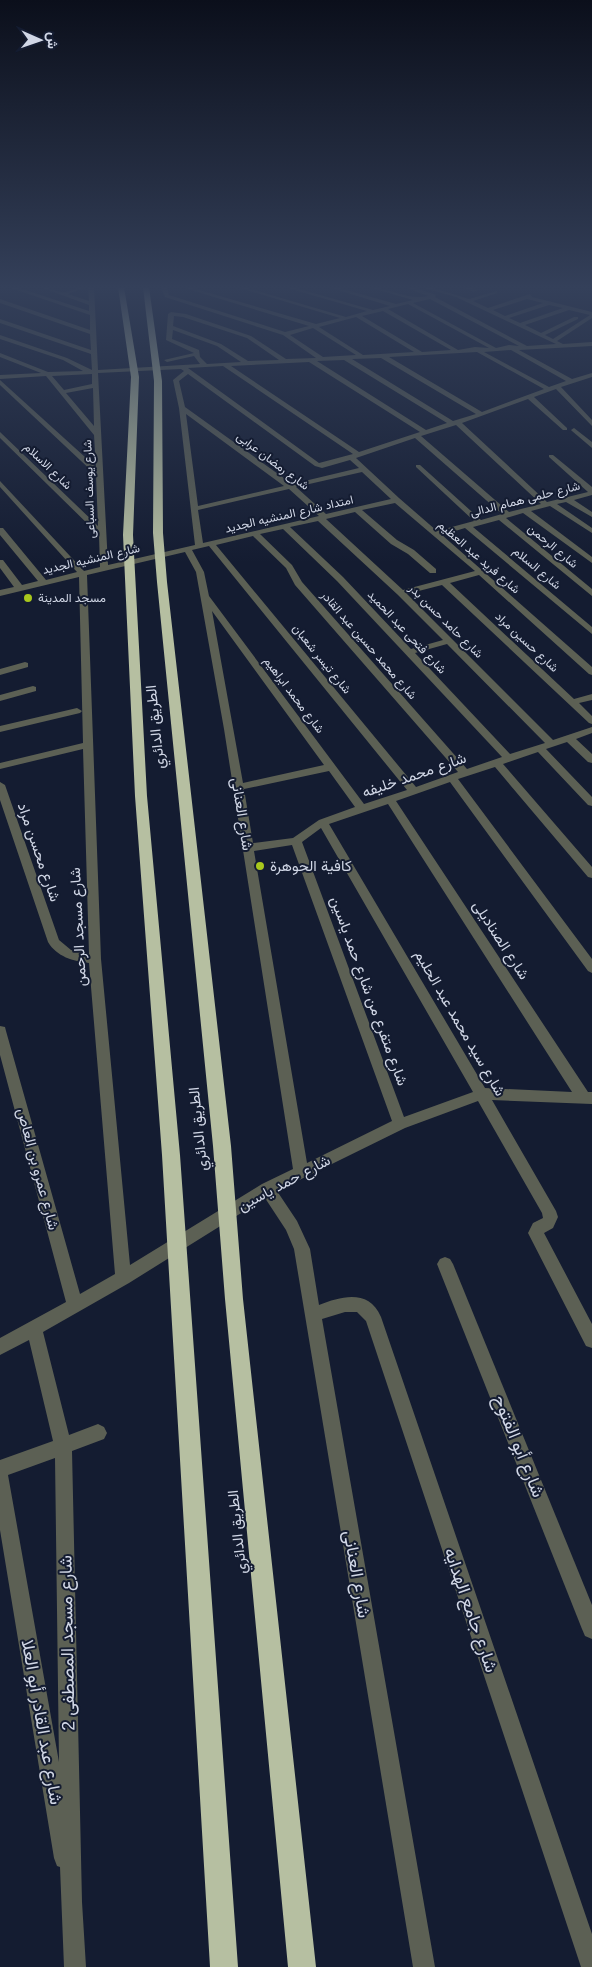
<svg xmlns="http://www.w3.org/2000/svg" width="592" height="1967" font-family="Arial,Vazirmatn,sans-serif">
  <style>
    .lines { fill: none; stroke-linecap: round; stroke-linejoin: round }
    .minor { fill: #5c6054; fill-rule: evenodd }
    .highway { fill: #b6bfa1; fill-rule: evenodd }
    .poi-dot { fill: #a8c71d; stroke: #141c31; stroke-width: 2 }
    .labels { text-anchor: middle; stroke-width: 4; stroke-linejoin: round; paint-order: stroke }
    .far-street-label { font-size: 12px; fill: #d1d7e6; stroke: #141c31 }
    .far-poi-label { font-size: 12px; fill: #d1d7e6; stroke: #141c31; text-anchor: start }
    .street-label { font-size: 15px; fill: #d1d7e6; stroke: #141c31 }
    .poi-label { font-size: 15px; fill: #d1d7e6; stroke: #141c31; text-anchor: start }
    .near-street-label { font-size: 18px; fill: #d1d7e6; stroke: #141c31 }
  </style>
  <rect width="100%" height="100%" fill="#141c31"/>
  <g class="lines">
    <!-- minor -->
    <g class="minor">
      <path d="M8,287H16L89,311V305L40,287C48,287 53,290 61,292C69,293 78,287 86,287L68,294L89,301L88,287H94L98,370L200,364L194,356L167,362L164,360L194,353L166,340L168,314L171,312L186,314L251,336L286,359L316,358L283,335L165,297L161,287H167L169,295L285,332L309,326L181,287H189L316,324L340,318L236,287H244L346,317L367,311L284,287H292L373,310L390,306L328,287H336L396,304L413,300L368,287C388,287 409,301 428,296L404,287H412L436,295L435,297L527,346L556,344L456,297L424,288L430,287L469,299L497,291V293L473,301L488,308L530,294L532,297L592,312V318L557,341L563,344L592,342V346L519,350L572,379L592,373V377L561,387L592,420V426L556,389L534,397L567,428V430H563L528,399L462,423L547,502L588,492L549,457V455H553L592,487V495L574,500L592,512V517L566,502L557,504L592,528V533L550,506L531,511L592,557V563L523,513L506,518L592,589V596L499,520L473,527L592,627V634L465,528L442,535L592,667V675L589,674L479,575L450,583L574,699L592,694V700L579,703L592,716V724L589,723L442,585L407,594L553,740L592,727V733L576,739L592,754V763L588,762L567,742L546,749L592,797V806L588,805L538,752L503,764L592,867V878L588,877L495,767L458,779L592,959V973L588,971L450,782L396,801L588,1092H592V1104L492,1100L556,1211L558,1217L553,1228L544,1233L592,1324V1348L586,1346L528,1233L533,1223L543,1218L542,1213L478,1101L405,1128L277,1191L297,1221L310,1249L319,1305C342,1296 369,1289 381,1317L592,1934V1967H581L366,1321L357,1312H345L322,1319L435,1967H413L294,1249L286,1230L265,1198L129,1283L43,1332L69,1435L98,1424L104,1427L107,1433L104,1439L72,1451L82,1902L86,1967H64L60,1867L57,1866L54,1858L0,1530V1460L53,1441L29,1340L0,1355V1338L66,1302L0,1055V1026L5,1027L6,1031L80,1294L115,1274L89,963C73,961 57,957 48,942L0,800V782L5,785L59,940L71,950L89,954L83,749L0,769V763L83,743L79,577L0,596V590L14,587L0,568V560H3L22,585L38,581L0,535V528H3L46,580L77,572L0,487V481L84,571L100,567L99,535L0,438V432L98,526L96,475L0,385V380L96,467L94,435L46,376L0,379V375L41,373L0,357V353L48,372L83,371L63,360L0,339V335L67,358L92,370L91,354L0,323V319L91,350L90,334L0,303V299L90,330V315ZM430,299L519,346L509,345L496,348L413,303ZM527,299L543,303L505,316L493,310ZM408,304L489,348L475,347L458,350L388,309ZM549,305L563,308L520,323L509,318ZM569,310L590,315L553,339L545,335L578,319V317H574L541,333L525,325ZM383,311L451,350L422,352L362,316ZM174,316L183,317L247,338L279,360L248,361L221,344L173,326ZM356,317L414,352L363,355L319,327ZM313,328L356,355L323,357L290,335ZM173,330L217,346L241,362L207,364L200,357L199,350L172,339ZM511,350L566,381L549,387L484,352ZM477,352L544,389L482,412L389,357ZM381,358L476,414L453,421L352,359ZM344,360L447,423L426,430L317,361ZM309,362L420,432L359,452L231,366ZM223,366L353,454L319,463L188,368ZM181,369L184,371L173,380L179,408L195,545L108,565L98,373ZM92,374V384L64,390L52,376ZM188,374L315,466L322,468L350,460L359,468L292,484L185,407L179,381ZM93,388L94,426L66,393ZM186,414L284,486L198,506ZM456,425L541,504L509,512L421,436ZM415,438L502,514L481,520L420,465H416V467L474,521L437,531L399,498L356,458ZM362,472L391,499L326,514L296,487ZM289,489L319,516L203,543L198,510ZM395,503L475,571L403,590L326,519L355,512L391,544L408,554L430,573H436V569L414,550L397,540L362,510ZM318,521L398,595L443,640L411,649L343,577L290,527ZM283,529L337,581L502,757L467,769L302,582L292,565L260,534ZM253,536L286,568L295,585L458,772L416,787L216,545ZM209,546L407,790L364,804L209,596L204,572L192,550ZM185,552L196,572L224,729L293,1169L262,1184L130,1265L101,959L87,575ZM212,611L324,765L243,783ZM447,644L545,743L510,754L415,653ZM329,771L355,807L319,820L293,838L253,843L244,789ZM388,804L572,1092L485,1088L329,824ZM321,828L473,1092L404,1117L302,842ZM292,845L392,1121L307,1163L254,851ZM55,1458L59,1762L8,1475Z"/>
      <polygon points="460,287 469,287 477,290 474,292"/>
      <polygon points="574,428 592,442 592,448 572,431 571,430"/>
      <polygon points="25,662 28,663 28,667 0,675 0,669"/>
      <polygon points="33,686 36,687 36,691 0,701 0,695"/>
      <polygon points="77,708 82,711 80,713 0,732 0,726"/>
      <polygon points="445,1257 450,1259 453,1264 592,1605 592,1639 585,1636 582,1629 437,1264 440,1259"/>
    </g>
    <!-- highway -->
    <g class="highway">
      <polygon points="118,287 124,287 139,377 133,535 147,796 180,1155 238,1967 210,1967 162,1155 135,796 123,535 131,377"/>
      <polygon points="143,287 149,287 162,381 163,533 167,582 231,1146 243,1299 316,1967 288,1967 225,1299 213,1146 157,582 153,533 154,381"/>
    </g>
  </g>
  <!-- sky -->
  <linearGradient id="sky" x2="0" y2="1"><stop stop-color="#0b0f1b"/><stop offset="0.51" stop-color="#34405a"/><stop offset="1" stop-color="#34405a" stop-opacity="0"/></linearGradient>
  <rect width="592" height="563" fill="url(#sky)"/>
  <!-- markers -->
  <g class="poi-dot">
    <circle cx="28" cy="598" r="5"/>
    <circle cx="260" cy="866" r="5"/>
  </g>
  <g class="labels">
    <!-- far-street labels -->
    <g class="far-street-label">
      <text transform="translate(273 461) rotate(37)" y="4">شارع رمضان عرابى</text>
      <text transform="translate(48 466) rotate(44)" y="4">شارع الاسلام</text>
      <text transform="translate(89 489) rotate(-92)" y="4">شارع يوسف السباعى</text>
      <text transform="translate(525 499) rotate(-14)" y="4">شارع حلمى همام الدالى</text>
      <text transform="translate(289 514) rotate(-13)" y="4">امتداد شارع المنشيه الجديد</text>
      <text transform="translate(553 546) rotate(40)" y="4">شارع الرحمن</text>
      <text transform="translate(479 557) rotate(41)" y="4">شارع فريد عبد العظيم</text>
      <text transform="translate(91 559) rotate(-13)" y="4">شارع المنشيه الجديد</text>
      <text transform="translate(537 568) rotate(40)" y="4">شارع السلام</text>
      <text transform="translate(446 621) rotate(45)" y="4">شارع حامد حسن بدر</text>
      <text transform="translate(407 632) rotate(47)" y="4">شارع فتحى عبد الحميد</text>
      <text transform="translate(527 642) rotate(43)" y="4">شارع حسين مراد</text>
      <text transform="translate(369 645) rotate(49)" y="4">شارع محمد حسين عبد القادر</text>
      <text transform="translate(322 659) rotate(51)" y="4">شارع تيسر شعبان</text>
      <text transform="translate(294 695) rotate(53)" y="4">شارع محمد ابراهيم</text>
    </g>
    <!-- far-poi labels -->
    <g class="far-poi-label">
      <text x="38" y="602">مسجد المدينة</text>
    </g>
    <!-- street labels -->
    <g class="street-label">
      <text transform="translate(155 727) rotate(-96)" y="5">الطريق الدائري</text>
      <text transform="translate(414 775) rotate(-19)" y="5">شارع محمد خليفه</text>
      <text transform="translate(242 814) rotate(81)" y="5">شارع العنانى</text>
      <text transform="translate(39 852) rotate(71)" y="5">شارع محسن مراد</text>
      <text transform="translate(78 927) rotate(-93)" y="5">شارع مسجد الرحمن</text>
      <text transform="translate(501 940) rotate(57)" y="5">شارع الصناديلى</text>
      <text transform="translate(369 991) rotate(70)" y="5">شارع متفرع من شارع حمد ياسين</text>
      <text transform="translate(460 1023) rotate(60)" y="5">شارع سيد محمد عبد الحليم</text>
      <text transform="translate(198 1129) rotate(-96)" y="5">الطريق الدائري</text>
      <text transform="translate(38 1169) rotate(75)" y="5">شارع عمرو بن العاص</text>
      <text transform="translate(284 1183) rotate(-28)" y="5">شارع حمد ياسين</text>
      <text transform="translate(237 1532) rotate(-96)" y="5">الطريق الدائري</text>
    </g>
    <!-- poi labels -->
    <g class="poi-label">
      <text x="270" y="871">كافية الحوهرة</text>
    </g>
    <!-- near-street labels -->
    <g class="near-street-label">
      <text transform="translate(519 1446) rotate(68)" y="6">شارع أبو الفتوح</text>
      <text transform="translate(357 1574) rotate(80)" y="6">شارع العنانى</text>
      <text transform="translate(471 1610) rotate(71)" y="6">شارع جامع الهدايه</text>
      <text transform="translate(67 1643) rotate(-91)" y="6">شارع مسجد المصطفى 2</text>
      <text transform="translate(42 1722) rotate(80)" y="6">شارع عبد القادر أبو العلا</text>
    </g>
  </g>
  <!-- north arrow -->
  <g transform="translate(40 40) rotate(92)" stroke="#141c31" stroke-width="4" paint-order="stroke">
  <path d="M0-4L9 19L0 12L-9 19Z" fill="#d1d7e6"/>
  <text y="-8" font-size="14" font-weight="bold" text-anchor="middle" fill="#d1d7e6">ش</text>
  </g>
</svg>
